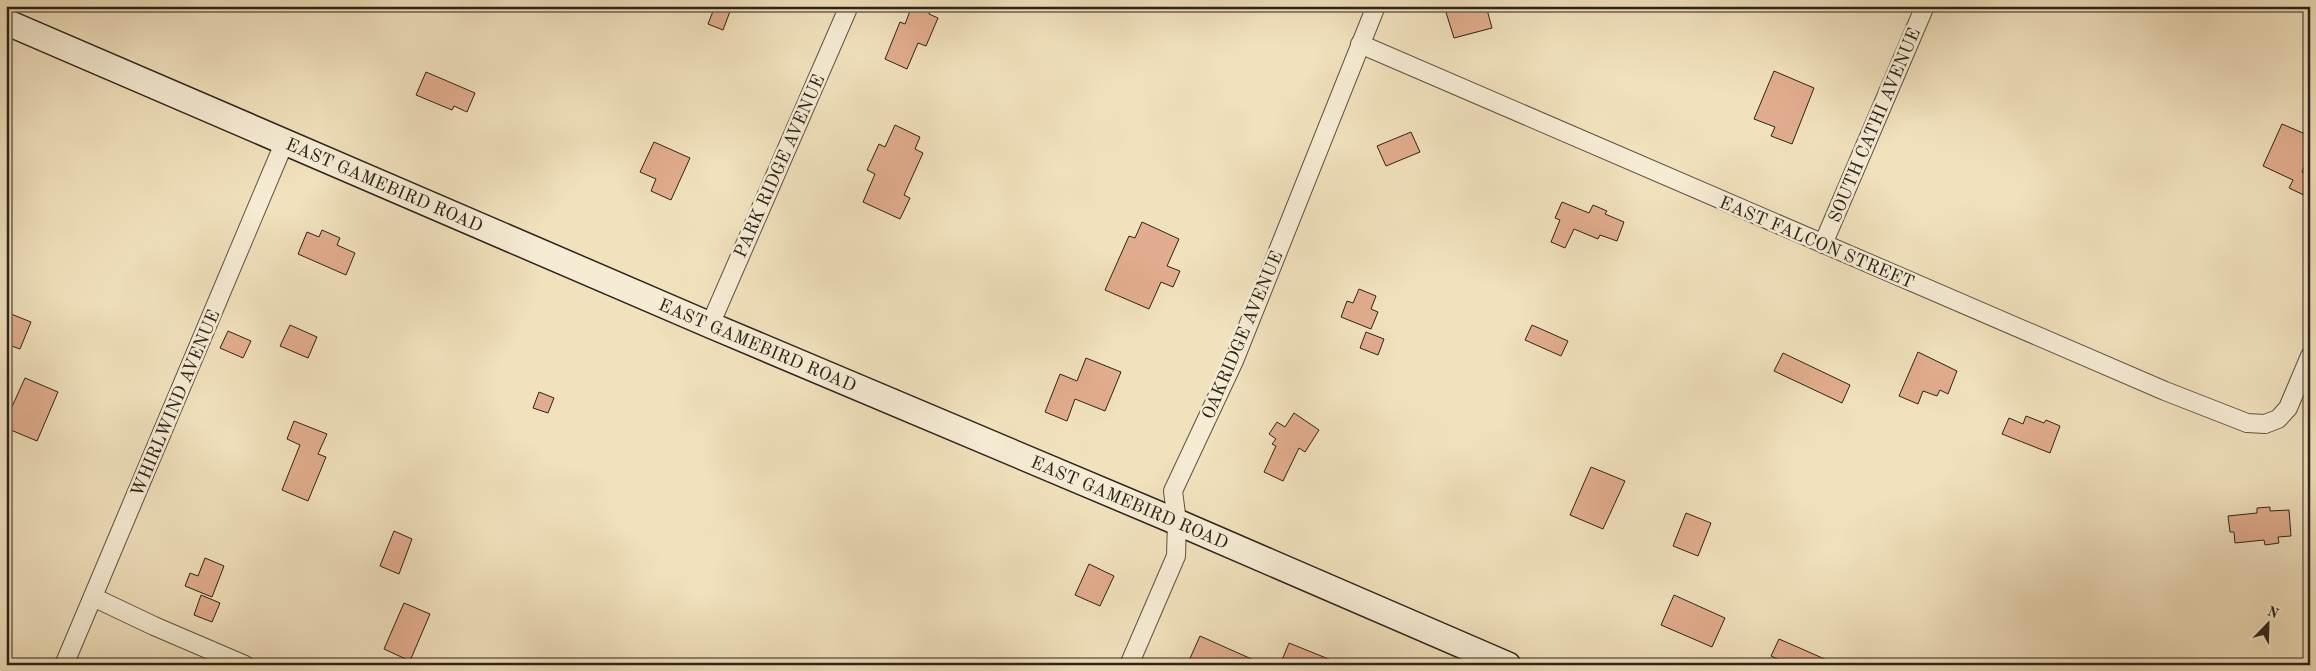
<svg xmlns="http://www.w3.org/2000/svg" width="2316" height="671" font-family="'Old Standard TT',serif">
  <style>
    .building { fill: #e2ad8e; stroke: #2c2318 }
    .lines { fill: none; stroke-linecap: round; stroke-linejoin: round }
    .street-casing { stroke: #5d5241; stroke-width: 20 }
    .secondary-casing { stroke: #2c2318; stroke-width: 28 }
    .street { stroke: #f6ecd4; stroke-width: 18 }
    .secondary { stroke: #f6ecd4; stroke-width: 25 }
    .labels { text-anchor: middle; stroke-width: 5; stroke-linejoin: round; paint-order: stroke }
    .street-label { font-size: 18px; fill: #2c2318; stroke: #f6ecd4 }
  </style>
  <rect width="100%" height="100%" fill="#f1e1bd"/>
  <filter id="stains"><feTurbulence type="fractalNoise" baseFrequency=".004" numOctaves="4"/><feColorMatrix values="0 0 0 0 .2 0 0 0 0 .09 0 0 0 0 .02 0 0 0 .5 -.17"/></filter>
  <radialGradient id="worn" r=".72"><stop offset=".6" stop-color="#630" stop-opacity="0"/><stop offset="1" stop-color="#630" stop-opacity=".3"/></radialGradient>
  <!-- building -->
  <g class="building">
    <polygon points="715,6 732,6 723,30 708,24"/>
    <polygon points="912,6 932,6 929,14 938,18 926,46 918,43 907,69 885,59 900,22 905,24"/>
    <polygon points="1444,6 1486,6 1492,28 1454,38"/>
    <polygon points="1774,71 1814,88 1792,144 1771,136 1775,127 1754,119"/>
    <polygon points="426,72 475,93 467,112 454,106 452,110 416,95"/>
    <polygon points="2282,124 2310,136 2310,154 2302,172 2310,175 2310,198 2289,188 2293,180 2263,166"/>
    <polygon points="895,125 920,137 915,149 923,153 904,195 910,198 900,219 863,202 875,174 867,170 879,144 885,147"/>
    <polygon points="1411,132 1420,152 1386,166 1377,146"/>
    <polygon points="654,142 690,158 671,200 651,191 656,179 640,172"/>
    <polygon points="1562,202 1589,213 1593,205 1607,211 1605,214 1624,222 1617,241 1600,235 1598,239 1574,229 1565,248 1551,242 1560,220 1555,218"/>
    <polygon points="1142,222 1179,239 1167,266 1180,271 1173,287 1161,282 1149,309 1105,290 1129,236 1135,238"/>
    <polygon points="322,230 340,238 337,245 355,253 346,275 298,254 307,232 319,237"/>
    <polygon points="1359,289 1376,296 1371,309 1378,312 1371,329 1341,317 1347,301 1353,303"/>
    <polygon points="6,312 31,322 20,349 6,344"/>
    <polygon points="290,325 317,337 308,358 280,346"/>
    <polygon points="1532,325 1568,341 1561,356 1525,340"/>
    <polygon points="228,331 251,341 243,358 220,348"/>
    <polygon points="1366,332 1384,339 1378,355 1360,348"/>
    <polygon points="1918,352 1957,371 1948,394 1940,390 1937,396 1923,391 1918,404 1899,396"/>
    <polygon points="1783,353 1850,385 1842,403 1774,371"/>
    <polygon points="1086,358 1121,372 1105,411 1075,399 1067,421 1045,412 1060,374 1077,381"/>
    <polygon points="25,378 58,392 37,441 6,428 6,420"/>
    <polygon points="539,392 554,398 548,413 533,408"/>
    <polygon points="1294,413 1319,430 1305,452 1299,448 1283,481 1264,472 1276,446 1272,444 1276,439 1269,434 1277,422 1285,427"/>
    <polygon points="2026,416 2044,423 2046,420 2060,426 2050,453 2002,434 2009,418 2023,424"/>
    <polygon points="294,421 327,434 318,454 326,457 308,501 282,490 300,445 287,439"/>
    <polygon points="1591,467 1625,481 1603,529 1570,515"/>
    <polygon points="2270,507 2270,511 2289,510 2291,536 2278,537 2279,543 2265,545 2264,540 2235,543 2234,532 2230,532 2228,516 2257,513 2257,508"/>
    <polygon points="1686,513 1711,523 1698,556 1673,546"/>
    <polygon points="394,531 412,539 399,574 380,566"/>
    <polygon points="205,558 224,566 212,597 185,586 190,573 198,576"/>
    <polygon points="1089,564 1114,576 1100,606 1075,595"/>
    <polygon points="201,595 220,603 212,622 194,615"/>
    <polygon points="1674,595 1725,618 1712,647 1661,625"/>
    <polygon points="404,603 430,614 410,661 384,649"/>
    <polygon points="1200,636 1265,665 1187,665"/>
    <polygon points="1779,639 1802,649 1838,665 1790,665 1771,656"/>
    <polygon points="1289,643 1341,664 1341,665 1280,665"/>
  </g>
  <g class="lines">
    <!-- street casing -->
    <g class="street-casing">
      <g id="street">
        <polyline points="1360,44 2165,391 2247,423 2265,424 2278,419 2288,408 2310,356"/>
        <polyline points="1823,244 1925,6"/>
        <polyline points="710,325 849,6"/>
        <polyline points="93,597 154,626 245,665"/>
        <polyline points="64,665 285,141"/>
        <polyline points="1129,665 1176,556 1177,522 1173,491 1234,361 1376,6"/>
      </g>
    </g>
    <!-- secondary casing -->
    <g class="secondary-casing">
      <g id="secondary">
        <path id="s1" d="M6,22L710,325L1177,522L1508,665"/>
      </g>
    </g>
    <!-- street -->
    <use href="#street" class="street"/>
    <!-- secondary -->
    <use href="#secondary" class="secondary"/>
  </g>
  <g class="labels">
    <!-- street labels -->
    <g class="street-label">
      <text transform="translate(1874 125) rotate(-67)" y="6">SOUTH CATHI AVENUE</text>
      <text transform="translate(779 166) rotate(-66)" y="6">PARK RIDGE AVENUE</text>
      <text dy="6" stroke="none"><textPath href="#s1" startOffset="412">EAST GAMEBIRD ROAD</textPath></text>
      <text transform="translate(1817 242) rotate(23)" y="6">EAST FALCON STREET</text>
      <text transform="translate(1242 335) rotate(-67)" y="6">OAKRIDGE AVENUE</text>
      <text dy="6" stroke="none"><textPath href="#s1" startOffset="818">EAST GAMEBIRD ROAD</textPath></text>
      <text transform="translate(175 403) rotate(-67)" y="6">WHIRLWIND AVENUE</text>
      <text dy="6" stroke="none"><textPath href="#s1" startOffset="1222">EAST GAMEBIRD ROAD</textPath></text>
    </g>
  </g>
  <!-- margin -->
  <rect width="2316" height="671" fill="none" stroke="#f1e1bd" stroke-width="25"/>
  <rect x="8" y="8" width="2301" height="656" fill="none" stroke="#2c2318" stroke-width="2.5"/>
  <rect x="12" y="12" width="2291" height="646" fill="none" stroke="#2c2318"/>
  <!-- north arrow -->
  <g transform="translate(2268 624) rotate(23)" stroke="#f6ecd4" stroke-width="4" paint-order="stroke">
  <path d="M0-4L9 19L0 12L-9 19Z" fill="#2c2318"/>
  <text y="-8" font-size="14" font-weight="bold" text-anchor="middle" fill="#2c2318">N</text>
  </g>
  <rect width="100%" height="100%" filter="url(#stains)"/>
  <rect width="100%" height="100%" fill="url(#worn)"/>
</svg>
